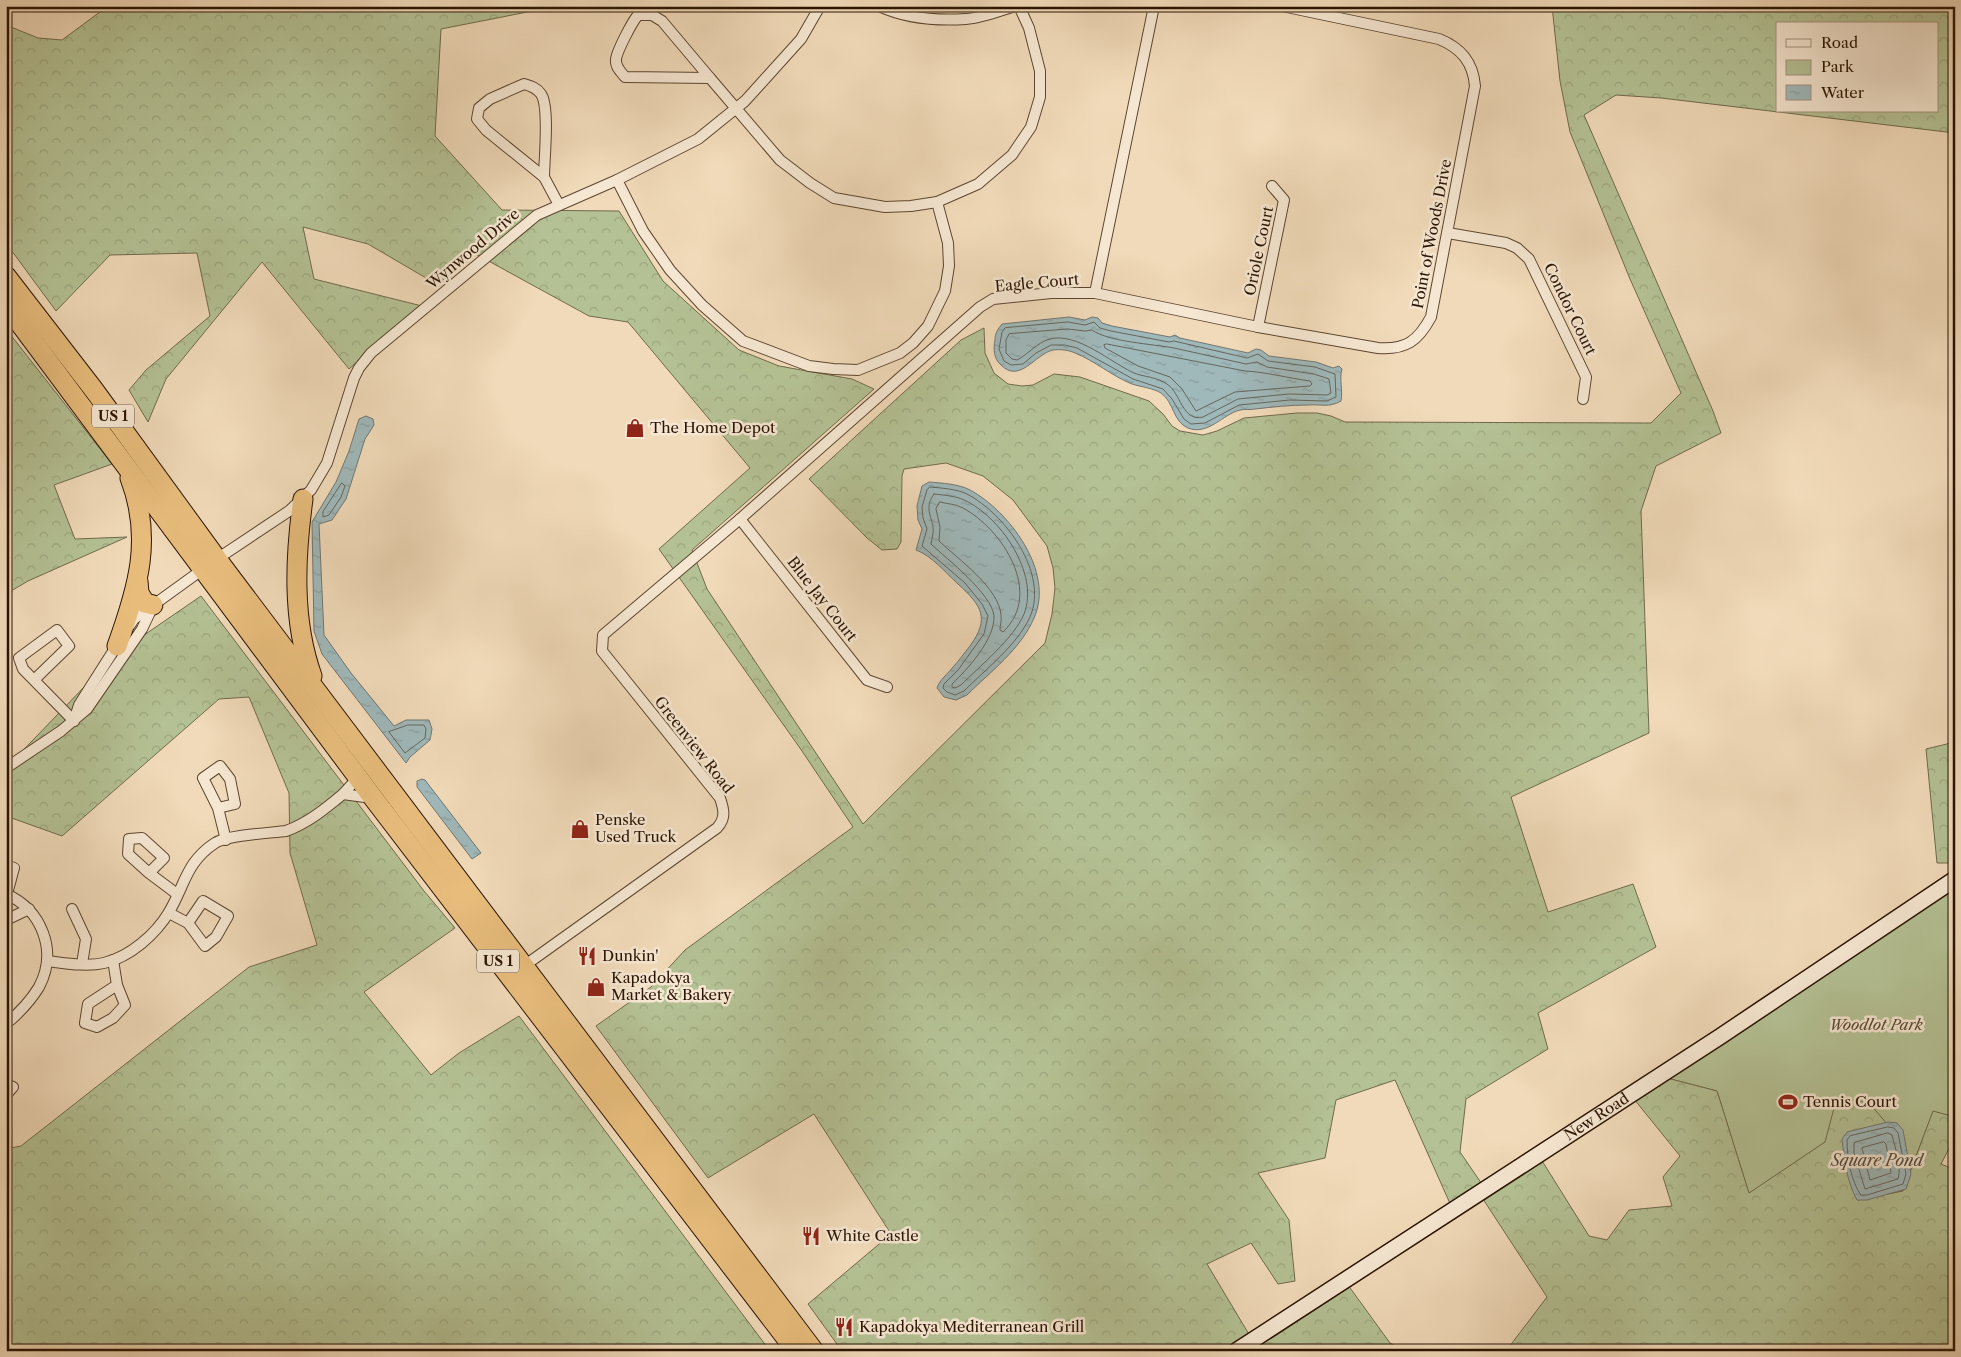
<svg xmlns="http://www.w3.org/2000/svg" width="1961" height="1357" font-family="'Libre Caslon Text',serif">
  <style>
    .green { fill: #b4c194; stroke: #706a4c }
    .forest { fill: url(#forest-crowns); stroke: #706a4c; fill-rule: evenodd }
    .water { fill: url(#water-ripples); stroke: #717671 }
    .lines { fill: none; stroke-linecap: round; stroke-linejoin: round }
    .shore { stroke: #65665e; stroke-width: 1 }
    .street-casing { stroke: #5c4630; stroke-width: 12 }
    .secondary-casing { stroke: #2b1403; stroke-width: 18 }
    .highway-casing { stroke: #2b1403; stroke-width: 21 }
    .street { stroke: #f6e7d2; stroke-width: 10 }
    .secondary { stroke: #f6e7d2; stroke-width: 15 }
    .highway { stroke: #e8bd7c; stroke-width: 19 }
    .labels { text-anchor: middle; stroke-width: 5; stroke-linejoin: round; paint-order: stroke }
    .shield { fill: #f6e7d2; stroke: #685341; stroke-width: 1 }
    .shield-label { font-size: 14px; font-weight: bold; fill: #2b1403 }
    .street-label { font-size: 15px; fill: #2b1403; stroke: #f6e7d2 }
    .poi-label { font-size: 15px; fill: #2b1403; stroke: #f6e7d2; text-anchor: start }
    .park-label { font-size: 15px; font-style: italic; fill: #54482e; stroke: #f6e7d2 }
    .water-label { font-size: 16px; font-style: italic; fill: #544d43; stroke: #f6e7d2 }
  </style>
  <defs>
    <pattern id="forest-crowns" width="20" height="18" patternUnits="userSpaceOnUse" patternTransform="scale(1.25)"><rect width="20" height="18" fill="#b4c194"/><path d="M2 6a3 3 0 1 1 6 0M12 15a3 3 0 1 1 6 0" fill="none" stroke="#9ba57e"/></pattern>
    <pattern id="water-ripples" width="26" height="14" patternUnits="userSpaceOnUse" patternTransform="scale(1.25)"><rect width="26" height="14" fill="#9fb8ba"/><path d="M2 4q2-2 4 0t4 0M15 11q2-2 4 0t4 0" fill="none" stroke="#899d9e"/></pattern>
  </defs>
  <rect width="100%" height="100%" fill="#f1dab9"/>
  <filter id="stains"><feTurbulence type="fractalNoise" baseFrequency=".004" numOctaves="4"/><feColorMatrix values="0 0 0 0 .2 0 0 0 0 .09 0 0 0 0 .02 0 0 0 .5 -.17"/></filter>
  <radialGradient id="worn" r=".72"><stop offset=".6" stop-color="#630" stop-opacity="0"/><stop offset="1" stop-color="#630" stop-opacity=".3"/></radialGradient>
  <!-- green -->
  <polygon class="green" points="1955,880 1955,1117 1933,1112 1903,1191 1857,1200 1827,1143 1824,1143 1749,1194 1717,1091 1659,1076"/>
  <!-- forest -->
  <g class="forest">
    <path d="M108,6H558L441,29L435,136L502,210L619,211L663,281L739,350L779,366L852,379L874,389L692,550L707,589L863,824L1045,643L1052,614L1055,588L1053,568L1047,546L1013,500L983,476L946,463L904,469L902,476L901,542L897,549L882,550L867,538L809,479L961,340L984,328L985,353L994,373L1008,384L1022,386L1033,385L1054,374L1080,377L1149,401L1163,414L1172,426L1180,431L1203,435L1217,431L1244,418L1297,413H1317L1331,416L1345,422L1651,423L1681,393L1630,279L1570,132L1560,81L1552,6H1955V133L1661,98L1616,95L1584,115L1713,411L1721,433L1656,466L1641,511L1649,733L1511,797L1548,912L1633,884L1656,947L1538,1013L1548,1049L1466,1099L1460,1152L1486,1190L1539,1156L1589,1236L1607,1240L1629,1210L1672,1206L1663,1177L1680,1156L1634,1099L1659,1076L1717,1091L1749,1193L1825,1142L1837,1097L1869,1103L1889,1126L1858,1200L1903,1191L1933,1111L1955,1117V1137L1941,1164L1955,1170V1351H1506L1547,1297L1479,1193L1452,1208L1395,1080L1336,1100L1325,1158L1258,1173L1289,1220L1295,1281L1278,1284L1251,1243L1207,1264L1253,1341L1345,1281L1390,1343L1405,1351H842L808,1304L891,1234L814,1114L708,1178L596,1026L651,987L685,950L853,827L802,751L659,549L750,468L628,322L589,316L472,252L438,285L368,244L303,227L314,279L422,306L349,369L262,262L166,379L148,422L129,390L146,370L210,316L197,253L110,255L56,311L6,243V25L38,38L62,40ZM1777,24H1937V111H1777Z"/>
    <polygon points="6,329 112,464 54,485 75,539 127,537 28,581 6,594"/>
    <polygon points="201,596 424,891 455,928 364,992 431,1075 459,1053 519,1016 770,1351 6,1351 6,1149 21,1146 249,967 317,945 290,853 289,793 249,697 219,699 62,836 6,816 6,768 115,655"/>
    <polygon points="1955,742 1955,863 1937,863 1926,749"/>
  </g>
  <!-- water -->
  <g class="water">
    <path d="M1069,317L1085,320L1092,317L1098,318L1102,323L1112,326L1170,337L1175,335L1180,338L1248,353L1256,349L1261,350L1269,356L1316,362L1333,368L1339,366L1342,369C1339,379 1343,390 1341,401C1329,408 1321,404 1308,405C1290,405 1273,407 1255,409C1250,410 1245,409 1240,410C1223,414 1208,436 1188,428C1173,422 1174,402 1161,393C1153,388 1141,387 1132,384C1112,376 1095,361 1075,353C1069,350 1060,349 1053,350C1035,354 1020,384 1001,365C994,359 993,349 995,340C995,333 998,329 1002,324Z"/>
    <polygon points="366,416 373,419 374,425 365,439 346,499 332,520 319,524 324,635 351,673 394,726 406,720 429,720 432,729 430,740 410,757 406,763 322,654 314,631 312,522 336,482 349,451 359,419"/>
    <path d="M929,482C941,483 959,484 970,490C1009,511 1055,572 1034,618C1021,649 990,672 967,695L956,700L944,697L937,688C940,679 947,675 953,667C959,661 964,653 970,646C990,618 982,606 958,584C945,572 932,556 916,550L922,529L918,520L917,506L922,486Z"/>
    <polygon points="422,779 425,780 481,853 472,859 417,787 417,781"/>
    <path d="M1888,1122L1897,1123L1903,1130L1911,1174L1906,1189L1867,1200H1857C1847,1182 1844,1159 1842,1139L1847,1132Z"/>
  </g>
  <g class="lines">
    <!-- shore -->
    <g class="shore">
      <polygon points="1068,322 1085,325 1094,322 1100,328 1111,331 1169,342 1174,341 1247,358 1258,354 1268,361 1315,367 1335,374 1336,397 1327,401 1290,400 1239,405 1205,423 1191,424 1184,419 1172,399 1163,389 1133,379 1077,348 1065,345 1051,345 1036,353 1023,364 1011,365 1004,361 999,349 1002,332 1005,328"/>
      <path d="M1068,329L1085,331L1092,330C1109,342 1153,344 1174,348C1198,353 1222,359 1246,364L1257,362L1267,367L1314,374L1329,379L1331,393L1327,395L1289,394L1238,399L1203,417C1182,422 1181,393 1167,384C1157,377 1144,377 1134,373C1110,362 1077,332 1050,339C1036,343 1029,354 1017,360L1012,359L1006,353V340L1009,334Z"/>
      <path d="M1107,344L1245,371C1266,372 1288,378 1310,381L1312,384L1310,386L1235,392L1196,411L1182,389L1170,377L1138,366L1105,348L1104,345Z"/>
      <polygon points="342,483 345,486 341,497 329,515 323,517 323,512"/>
      <path d="M930,487C941,488 957,489 967,494C1005,514 1049,573 1030,617C1017,645 986,669 964,691L955,695L947,692L943,688L944,684L958,670L984,634L988,616L982,604L965,583L922,546L927,529L923,518L922,507L927,490Z"/>
      <path d="M934,494C943,495 956,496 964,500C1000,516 1040,574 1024,614C1014,638 980,666 961,685L955,688L952,687V684C968,669 995,639 994,616C992,594 947,559 931,544C932,538 934,532 933,526C930,513 925,507 934,494Z"/>
      <path d="M940,502C947,504 956,504 963,508C1002,529 1044,593 1003,632L1000,630C1000,625 1002,620 1001,615C999,588 958,559 939,541L940,527L936,509Z"/>
      <polygon points="408,725 424,725 426,729 425,738 405,753 389,732"/>
      <path d="M1888,1127L1894,1128L1898,1133L1906,1174L1903,1184L1867,1195H1861C1851,1182 1847,1156 1847,1140L1850,1136Z"/>
      <path d="M1888,1133L1892,1135C1895,1148 1902,1166 1898,1179L1865,1189L1854,1153V1143Z"/>
      <polygon points="1884,1142 1886,1144 1891,1173 1870,1180 1862,1148"/>
    </g>
    <!-- street casing -->
    <g class="street-casing">
      <g id="street">
        <path d="M879,6C905,18 937,21 966,19C982,18 999,11 1015,6"/>
        <path d="M638,15H652L662,21L710,78L625,77C621,72 615,67 616,59C617,51 632,22 638,15Z"/>
        <polyline points="710,78 780,160 810,183 834,198 885,207 911,206 937,202 978,184 1012,155 1031,127 1040,97 1040,71 1029,28 1019,6"/>
        <path d="M524,84C531,86 537,88 541,94C550,107 544,160 544,177L486,130L477,119L479,108L490,99Z"/>
        <polyline points="544,177 559,205"/>
        <polyline points="617,180 643,231 670,270 702,305 743,341 809,366 833,369 858,370 900,353 913,343 928,326 945,291 949,266 948,243 937,202"/>
        <polyline points="1448,233 1506,243 1517,248 1529,259 1586,377 1583,399"/>
        <polyline points="1095,293 1154,6"/>
        <polyline points="1258,327 1284,200 1272,186"/>
        <polyline points="740,519 867,680 887,687"/>
        <polyline points="130,625 134,619 217,559 289,511 311,490 327,463 354,378 359,368 371,353 537,215 617,180 698,139 745,101 801,39 820,6"/>
        <polyline points="34,680 69,646 57,630 19,658 23,669 74,721"/>
        <polyline points="74,721 79,705 119,642"/>
        <polyline points="6,768 61,731 87,709 142,629 153,606"/>
        <polyline points="355,773 353,783 343,794 372,798"/>
        <polyline points="218,808 203,778 220,766 230,779 235,804 218,808 226,840"/>
        <polyline points="6,865 14,868 7,894"/>
        <polyline points="149,873 128,854 129,839 142,838 164,858 149,873 177,894"/>
        <path d="M6,894C42,910 58,951 39,987C31,1000 18,1014 6,1024"/>
        <polyline points="72,909 86,939 82,964"/>
        <polyline points="169,913 188,923 203,901 228,916 216,937 205,946 188,923"/>
        <polyline points="6,920 29,909"/>
        <polyline points="113,960 117,985 125,1005 113,1018 97,1027 85,1023 88,1004 117,985"/>
        <path d="M47,961C65,963 86,967 104,963C130,957 156,934 169,912C185,885 186,862 215,843C228,835 270,833 286,831C308,823 325,809 343,794"/>
        <path d="M524,966L717,828C726,818 724,810 720,798L602,651L603,635L740,519L980,307L993,299L1051,293H1095L1258,327L1378,348C1406,350 1418,341 1431,317L1475,86C1473,62 1461,48 1439,39L1282,6"/>
        <polyline points="6,1084 13,1087 6,1095"/>
      </g>
    </g>
    <!-- secondary casing -->
    <g class="secondary-casing">
      <g id="secondary">
        <path id="s1" d="M1236,1351L1721,1036L1955,879"/>
      </g>
    </g>
    <!-- highway casing -->
    <g class="highway-casing">
      <g id="highway">
        <polyline points="6,276 94,390 217,559 814,1351"/>
        <polyline points="6,305 374,799 796,1351"/>
        <path d="M303,499C295,558 292,620 312,676"/>
        <polyline points="138,581 139,593 145,603 153,605"/>
        <path d="M117,646C138,588 153,538 130,478"/>
      </g>
    </g>
    <!-- street -->
    <use href="#street" class="street"/>
    <!-- secondary -->
    <use href="#secondary" class="secondary"/>
    <!-- highway -->
    <use href="#highway" class="highway"/>
  </g>
  <!-- icons -->
  <defs>
    <g id="shop-bare" transform="scale(1.5)"><path d="M-5-2.5h2.3a2.7 3.5 0 0 1 5.4 0H5L5.5 6h-11ZM-1.5-2.5h3a1.5 2.3 0 0 0-3 0Z" fill="#8f2418" stroke="#f6e7d2" stroke-width="2.5" paint-order="stroke"/></g>
    <g id="restaurant-bare" transform="scale(1.5)"><path d="M-5-6h1v4h1v-4h1v4h1v-4h1v5L-1.5 .5V6h-2V.5L-5-1ZM5-6V6H3V1.5H1.5Q1.5-4 5-6Z" fill="#8f2418" stroke="#f6e7d2" stroke-width="2.5" paint-order="stroke"/></g>
    <g id="stadium-bare" transform="scale(1.5)"><path d="M0-5a6.5 5 0 1 0 0 10a6.5 5 0 1 0 0-10ZM-3.5-1.8h7v3.6h-7Z" fill="#8f2418" stroke="#f6e7d2" stroke-width="2.5" paint-order="stroke"/></g>
  </defs>
  <g fill-rule="evenodd">
    <use href="#shop-bare" x="635" y="428"/>
    <use href="#shop-bare" x="580" y="829"/>
    <use href="#restaurant-bare" x="587" y="956"/>
    <use href="#shop-bare" x="596" y="987"/>
    <use href="#stadium-bare" x="1788" y="1102"/>
    <use href="#restaurant-bare" x="811" y="1236"/>
    <use href="#restaurant-bare" x="844" y="1327"/>
  </g>
  <g class="labels">
    <!-- shield labels -->
    <g class="shield">
      <rect x="92" y="404.5" width="42" height="23" rx="4"/>
      <rect x="477" y="949.5" width="42" height="23" rx="4"/>
    </g>
    <g class="shield-label">
      <text x="113" y="421">US 1</text>
      <text x="498" y="966">US 1</text>
    </g>
    <!-- street labels -->
    <g class="street-label">
      <text transform="translate(1432 234) rotate(-79)" y="5">Point of Woods Drive</text>
      <text transform="translate(473 249) rotate(-40)" y="5">Wynwood Drive</text>
      <text transform="translate(1259 251) rotate(-78)" y="5">Oriole Court</text>
      <text transform="translate(1037 283) rotate(-5)" y="5">Eagle Court</text>
      <text transform="translate(1570 309) rotate(64)" y="5">Condor Court</text>
      <text transform="translate(822 599) rotate(52)" y="5">Blue Jay Court</text>
      <text transform="translate(694 745) rotate(52)" y="5">Greenview Road</text>
      <text dy="5" stroke="none"><textPath href="#s1" startOffset="430">New Road</textPath></text>
    </g>
    <!-- poi labels -->
    <g class="poi-label">
      <text x="650" y="433">The Home Depot</text>
      <text x="595" y="825">Penske<tspan x="595" dy="17">Used Truck</tspan></text>
      <text x="602" y="961">Dunkin'</text>
      <text x="611" y="983">Kapadokya<tspan x="611" dy="17">Market &amp; Bakery</tspan></text>
      <text x="1803" y="1107">Tennis Court</text>
      <text x="826" y="1241">White Castle</text>
      <text x="859" y="1332">Kapadokya Mediterranean Grill</text>
    </g>
    <!-- park labels -->
    <g class="park-label">
      <text x="1876" y="1030">Woodlot Park</text>
    </g>
    <!-- water labels -->
    <g class="water-label">
      <text x="1877" y="1166">Square Pond</text>
    </g>
  </g>
  <!-- margin -->
  <rect width="1961" height="1357" fill="none" stroke="#f1dab9" stroke-width="25"/>
  <rect x="8" y="8" width="1946" height="1342" fill="none" stroke="#2b1403" stroke-width="2.5"/>
  <rect x="12" y="12" width="1936" height="1332" fill="none" stroke="#2b1403"/>
  <!-- legend -->
  <rect x="1776" y="22" width="162" height="90" fill="#f6e7d2" stroke="#a5937f"/>
  <rect x="1786" y="39" width="25" height="8" fill="#f6e7d2" stroke="#a5937f"/>
  <text x="1821" y="48" font-size="15" fill="#2b1403">Road</text>
  <rect x="1786" y="60" width="25" height="15" fill="#b4c194" stroke="#a5937f"/>
  <text x="1821" y="72" font-size="15" fill="#2b1403">Park</text>
  <rect x="1786" y="85" width="25" height="15" fill="url(#water-ripples)" stroke="#a5937f"/>
  <text x="1821" y="98" font-size="15" fill="#2b1403">Water</text>
  <rect width="100%" height="100%" filter="url(#stains)"/>
  <rect width="100%" height="100%" fill="url(#worn)"/>
</svg>
